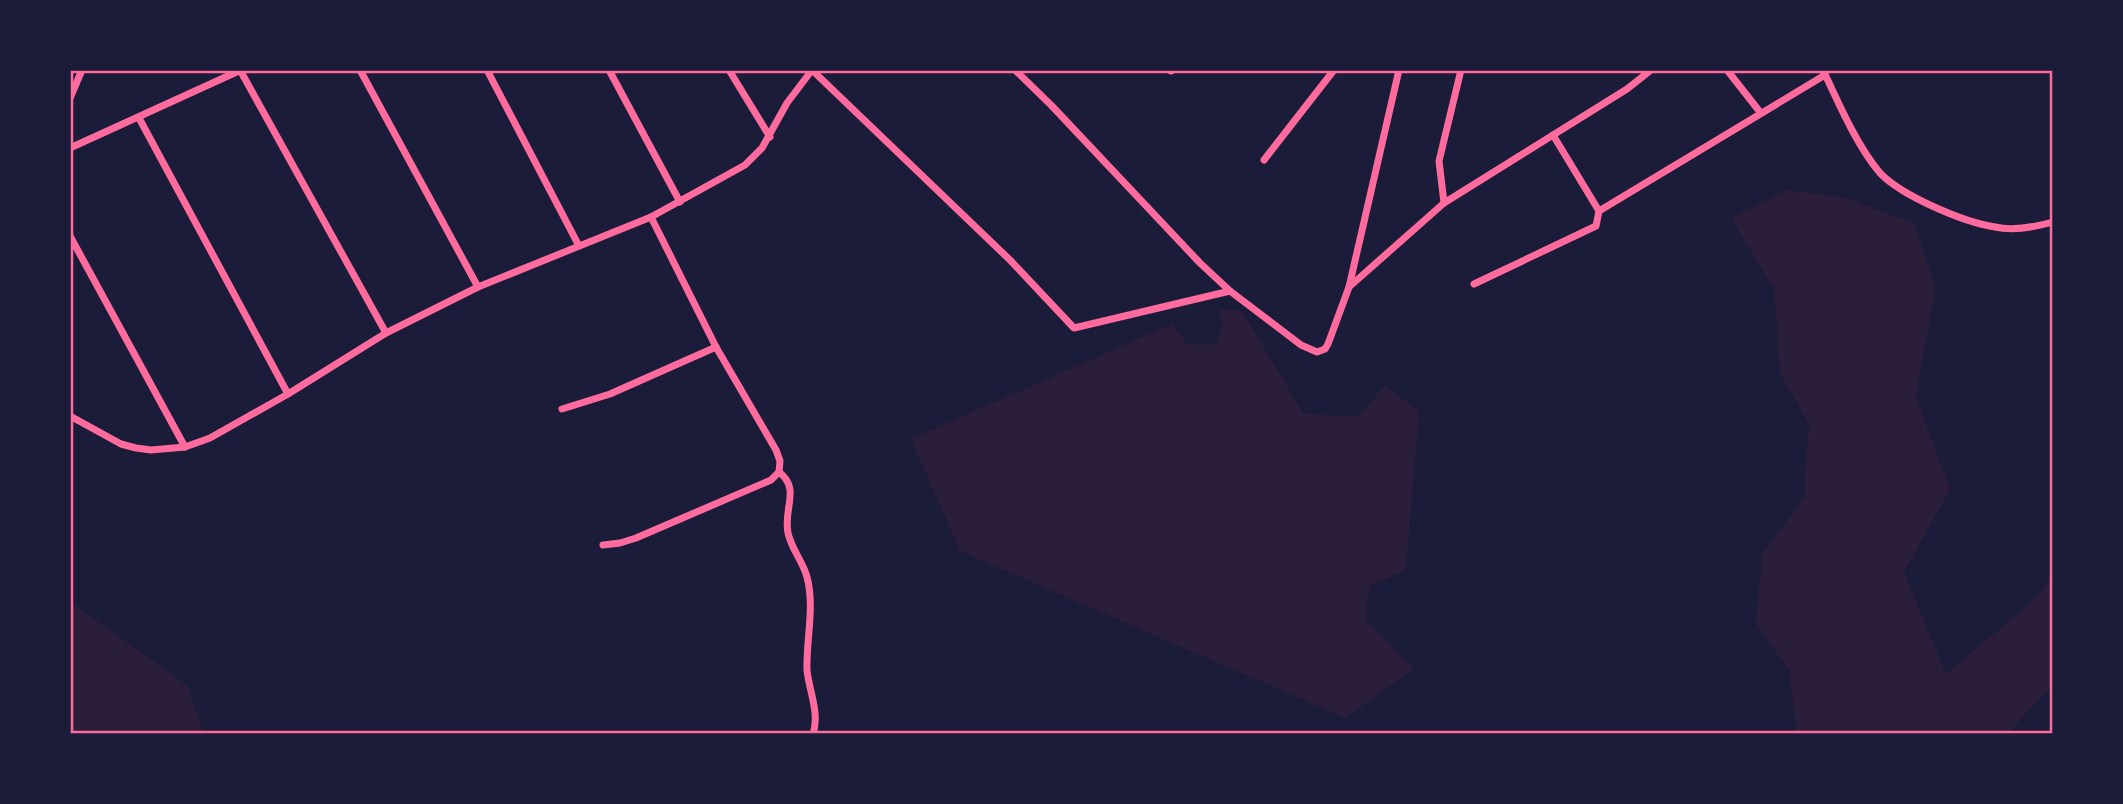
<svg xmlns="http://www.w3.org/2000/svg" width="2123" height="804" font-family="Manrope,sans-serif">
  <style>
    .green { fill: #2a1e3b }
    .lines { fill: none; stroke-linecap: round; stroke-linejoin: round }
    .minor { stroke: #ff6b9d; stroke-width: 7 }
    .neatline { fill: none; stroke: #ff6b9d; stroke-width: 2.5 }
  </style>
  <rect width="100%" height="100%" fill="#1b1b3a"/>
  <!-- green -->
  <g class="green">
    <polygon points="1787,190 1843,197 1914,223 1936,286 1916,396 1950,490 1904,572 1946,674 2037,597 2053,572 2053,685 2007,734 1797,734 1789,670 1756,624 1762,554 1804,498 1809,424 1780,373 1774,289 1731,218"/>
    <polygon points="1219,309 1242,311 1304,414 1359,416 1385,385 1419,411 1406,570 1369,586 1366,620 1414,669 1345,718 960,551 911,439 1172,324 1188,345 1217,343 1222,327"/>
    <polygon points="70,602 187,685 204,734 70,734"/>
  </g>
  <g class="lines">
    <!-- minor -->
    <g class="minor">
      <polyline points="240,70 386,333"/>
      <polyline points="360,70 478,287"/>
      <polyline points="487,70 579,246"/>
      <polyline points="609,70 680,202"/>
      <polyline points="729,70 770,137"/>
      <polyline points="812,70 1010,260 1074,328 1230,291"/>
      <polyline points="1015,70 1051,105 1200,263 1230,291 1301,345 1317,352 1325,349 1328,344 1349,287 1399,70"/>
      <polyline points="1727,70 1760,112"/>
      <path d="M1823,70C1838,102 1857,146 1880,173C1902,196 1963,222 1995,227C2013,231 2035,227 2053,222"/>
      <polyline points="1171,71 1171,70"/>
      <polyline points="70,98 82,70"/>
      <polyline points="139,118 288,394"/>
      <polyline points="1553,135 1599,211"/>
      <polyline points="70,148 241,70"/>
      <polyline points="1264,160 1334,70"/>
      <polyline points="1444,203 1439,161 1461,70"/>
      <polyline points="651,217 716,347 776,450 780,461 779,472"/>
      <polyline points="70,236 185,447"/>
      <polyline points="1474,284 1596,226 1599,211 1825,75"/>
      <polyline points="1349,287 1444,203 1627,89 1651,70"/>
      <polyline points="562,409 610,394 716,347"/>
      <polyline points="70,416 121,444 136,448 151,450 185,447 210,438 288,394 386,333 478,287 651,217 745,165 762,148 787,103 812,70"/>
      <path d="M779,472C801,489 783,508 788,533C791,548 803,562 807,577C815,607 806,640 807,670C809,691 820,713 813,734"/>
      <polyline points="603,545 620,543 636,538 771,480 779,472"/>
    </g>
  </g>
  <!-- border -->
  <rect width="2123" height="804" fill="none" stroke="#1b1b3a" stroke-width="144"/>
  <rect x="72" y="72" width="1979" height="660" class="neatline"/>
</svg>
